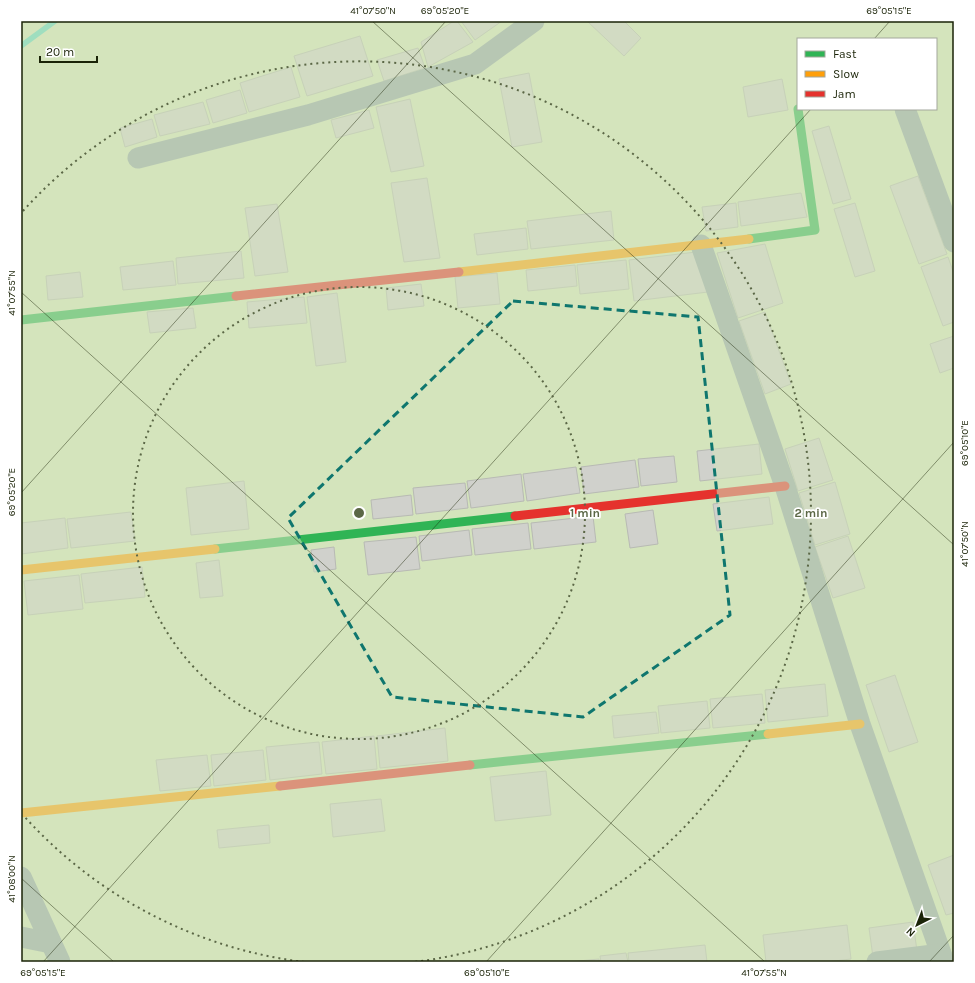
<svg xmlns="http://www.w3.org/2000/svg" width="975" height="983" font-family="Karla,sans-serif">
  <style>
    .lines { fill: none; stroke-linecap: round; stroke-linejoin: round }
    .stream { stroke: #60d8c3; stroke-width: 5.5 }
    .building { fill: #d0d1cc; stroke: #b8bab4 }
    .street { stroke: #95a4a9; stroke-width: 21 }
    .fast { stroke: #30b455; stroke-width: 9 }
    .slow { stroke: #ff9f0a; stroke-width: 9 }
    .jam { stroke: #e5322d; stroke-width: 9 }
    .marked { fill: none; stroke: #0f766e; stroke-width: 3; stroke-dasharray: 8 5; stroke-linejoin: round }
    .ticks { fill: none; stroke: #1a2307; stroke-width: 1; stroke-opacity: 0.45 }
    .ring { fill: none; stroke: #5b6746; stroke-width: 2; stroke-dasharray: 2 4 }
    .centre { fill: #5b6746; stroke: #fff; stroke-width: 2 }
    .ring-label { font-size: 12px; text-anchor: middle; font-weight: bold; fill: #5b6746; stroke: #fff; stroke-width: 3.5; stroke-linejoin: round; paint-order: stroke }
    .neatline { fill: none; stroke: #1a2307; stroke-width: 1.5 }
    .ticks-label { font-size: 10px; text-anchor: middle; fill: #1a2307 }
  </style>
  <rect width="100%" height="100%" fill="#d4e4bc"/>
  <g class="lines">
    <!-- stream -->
    <polyline class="stream" points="21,46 55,21"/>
  </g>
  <!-- building -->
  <g class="building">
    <polygon points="454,21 457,21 473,42 428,67 421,42"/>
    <polygon points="461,21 502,21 475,40"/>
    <polygon points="587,21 624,21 641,38 624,56"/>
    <polygon points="360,36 373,76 307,96 294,56"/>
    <polygon points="418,48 425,68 384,81 377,60"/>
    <polygon points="291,67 300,97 249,112 240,83"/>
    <polygon points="529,73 542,142 512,147 499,79"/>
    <polygon points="782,79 788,110 748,117 743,87"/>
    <polygon points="240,90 247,113 213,123 206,100"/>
    <polygon points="410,99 424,166 391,172 376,107"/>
    <polygon points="203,102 210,124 160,136 154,115"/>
    <polygon points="369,110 374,128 336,138 331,120"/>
    <polygon points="152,119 157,137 125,147 120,128"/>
    <polygon points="829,126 851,199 833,204 812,131"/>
    <polygon points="918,176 947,254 919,264 890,186"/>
    <polygon points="427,178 440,258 404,262 391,183"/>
    <polygon points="801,193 807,217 741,226 738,202"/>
    <polygon points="736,203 738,227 706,231 702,207"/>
    <polygon points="855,203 875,271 855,277 834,209"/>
    <polygon points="277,204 288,272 255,276 245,208"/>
    <polygon points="611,211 614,240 531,249 527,221"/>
    <polygon points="526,228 528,249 477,255 474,234"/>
    <polygon points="765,244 783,303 738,318 717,253"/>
    <polygon points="241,251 244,278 178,284 176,258"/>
    <polygon points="696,252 708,292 634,301 629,260"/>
    <polygon points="948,257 954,274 954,322 943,326 921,267"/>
    <polygon points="626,260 629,289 580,294 577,265"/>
    <polygon points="173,261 176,285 123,290 120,267"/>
    <polygon points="575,265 577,286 528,291 526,270"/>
    <polygon points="80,272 83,297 48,300 46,276"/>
    <polygon points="497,273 500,304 458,308 455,277"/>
    <polygon points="421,284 424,306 388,310 386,288"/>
    <polygon points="337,293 346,362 316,366 307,297"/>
    <polygon points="304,297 307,323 249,328 247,302"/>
    <polygon points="193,308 196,328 150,333 147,312"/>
    <polygon points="765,312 791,384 765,394 739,321"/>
    <polygon points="954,336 954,368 940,373 930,344"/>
    <polygon points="819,438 833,480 798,491 785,449"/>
    <polygon points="759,444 762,474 700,481 697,451"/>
    <polygon points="674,456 677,482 641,486 638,459"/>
    <polygon points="635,460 639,487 584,494 581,467"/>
    <polygon points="576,467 580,493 527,501 523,474"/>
    <polygon points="521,474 524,501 471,508 467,481"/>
    <polygon points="244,481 249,529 191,535 186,488"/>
    <polygon points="835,482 850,534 815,545 799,493"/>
    <polygon points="465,483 468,508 416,514 413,488"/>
    <polygon points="411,495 413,515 373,519 371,500"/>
    <polygon points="769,497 773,524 717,531 713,504"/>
    <polygon points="653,510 658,544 630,548 625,514"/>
    <polygon points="131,512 135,541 71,548 67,519"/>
    <polygon points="593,516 596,542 534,549 531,523"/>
    <polygon points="65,518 68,548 21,554 21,523"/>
    <polygon points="528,523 531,549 475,555 472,529"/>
    <polygon points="469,530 472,555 422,561 419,536"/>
    <polygon points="848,536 865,588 833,598 815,547"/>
    <polygon points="416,537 420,569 368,575 364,542"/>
    <polygon points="334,547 336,569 314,572 311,550"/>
    <polygon points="219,560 223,596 200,598 196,563"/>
    <polygon points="142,567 145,597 85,603 81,574"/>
    <polygon points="79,575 83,609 28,615 24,581"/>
    <polygon points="895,675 918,742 889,752 866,685"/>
    <polygon points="825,684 828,716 768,722 765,690"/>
    <polygon points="762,694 765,723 713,728 710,699"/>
    <polygon points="707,701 710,728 661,733 658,706"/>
    <polygon points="656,712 659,733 614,738 612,716"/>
    <polygon points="445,728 448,761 380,768 377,736"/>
    <polygon points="374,736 377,769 326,774 322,742"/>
    <polygon points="319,742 322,774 270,780 266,747"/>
    <polygon points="263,750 266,780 214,786 211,755"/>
    <polygon points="207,755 211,786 160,791 156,760"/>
    <polygon points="546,771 551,815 495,821 490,777"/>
    <polygon points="381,799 385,831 333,837 330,804"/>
    <polygon points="269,825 270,843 219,848 217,830"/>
    <polygon points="954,855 954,913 946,915 928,865"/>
    <polygon points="913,922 917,951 873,957 869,928"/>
    <polygon points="847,925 851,959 826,962 766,962 763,935"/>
    <polygon points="705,945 707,962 629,962 628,953"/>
    <polygon points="626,953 628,962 601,962 600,956"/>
    <polygon points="599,959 599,962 568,962"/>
  </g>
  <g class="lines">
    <!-- street -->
    <g class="street">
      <polyline points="905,109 954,242"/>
      <polyline points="138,158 308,115 475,64 534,21"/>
      <polyline points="701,245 785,486 860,724 944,962"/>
      <polyline points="21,877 60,962"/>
      <polyline points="21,937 51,943"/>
      <polyline points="877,962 941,954"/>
    </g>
    <!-- fast -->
    <g class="fast">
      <polyline points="749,239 815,230 798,109"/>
      <polyline points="21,320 236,296"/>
      <polyline points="215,549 515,516"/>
      <polyline points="470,765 768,734"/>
    </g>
    <!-- slow -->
    <g class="slow">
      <polyline points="459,272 749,239"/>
      <polyline points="21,570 215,549"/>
      <polyline points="768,734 860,724"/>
      <polyline points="21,813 280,786"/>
    </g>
    <!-- jam -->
    <g class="jam">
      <polyline points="236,296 459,272"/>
      <polyline points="515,516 785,486"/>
      <polyline points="280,786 470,765"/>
    </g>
  </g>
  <!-- marked area -->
  <path d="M0 0H975V983H0ZM513,301L698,317L730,615L583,717L392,697L288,518Z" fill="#d4e4bc" fill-opacity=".55" fill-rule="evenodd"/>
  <path class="marked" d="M513,301L698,317L730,615L583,717L392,697L288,518Z"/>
  <!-- ticks -->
  <path class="ticks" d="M372,21L954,545M874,39L890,21M21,292L765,962M21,493L446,21M21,878L114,962M43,962L811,109M486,962L954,442M929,962L954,935"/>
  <!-- distance rings -->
  <g class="ring">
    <circle cx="359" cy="513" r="226"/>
    <path d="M304 962A452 452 0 0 1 23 815M23 211A452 452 0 1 1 414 962"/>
  </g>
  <circle cx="359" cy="513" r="6" class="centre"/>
  <g class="ring-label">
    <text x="585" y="517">1 min</text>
    <text x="811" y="517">2 min</text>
  </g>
  <!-- border -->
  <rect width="975" height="983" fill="none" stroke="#ffffff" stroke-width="44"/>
  <!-- legend -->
  <rect x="797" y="38" width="140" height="72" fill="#ffffff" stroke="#a3a79c"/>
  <rect x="805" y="51" width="20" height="6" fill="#30b455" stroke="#a3a79c"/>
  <text x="833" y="58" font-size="12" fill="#1a2307">Fast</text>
  <rect x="805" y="71" width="20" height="6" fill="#ff9f0a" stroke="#a3a79c"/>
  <text x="833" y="78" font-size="12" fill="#1a2307">Slow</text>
  <rect x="805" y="91" width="20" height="6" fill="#e5322d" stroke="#a3a79c"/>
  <text x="833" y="98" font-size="12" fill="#1a2307">Jam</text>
  <!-- north arrow -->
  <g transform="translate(917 925) rotate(222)" stroke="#ffffff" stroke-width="3" paint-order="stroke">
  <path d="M0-3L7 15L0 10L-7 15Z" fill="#1a2307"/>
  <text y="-6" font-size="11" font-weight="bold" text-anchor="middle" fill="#1a2307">N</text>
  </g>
  <!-- scale -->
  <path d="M40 56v6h57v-6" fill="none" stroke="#1a2307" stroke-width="2"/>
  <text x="46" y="56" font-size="12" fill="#1a2307" stroke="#ffffff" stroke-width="3" paint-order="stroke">20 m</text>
  <rect x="22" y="22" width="931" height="939" class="neatline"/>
  <g class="ticks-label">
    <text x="373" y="14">41°07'50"N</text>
    <text x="445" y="14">69°05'20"E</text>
    <text x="889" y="14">69°05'15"E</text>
    <text transform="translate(11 293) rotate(-90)" y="4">41°07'55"N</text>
    <text transform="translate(964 443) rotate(-90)" y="4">69°05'10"E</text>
    <text transform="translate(11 492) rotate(-90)" y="4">69°05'20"E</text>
    <text transform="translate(964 544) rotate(-90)" y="4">41°07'50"N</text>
    <text transform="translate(11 879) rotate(-90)" y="4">41°08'00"N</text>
    <text x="43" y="976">69°05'15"E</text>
    <text x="487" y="976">69°05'10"E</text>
    <text x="764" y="976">41°07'55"N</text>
  </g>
</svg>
